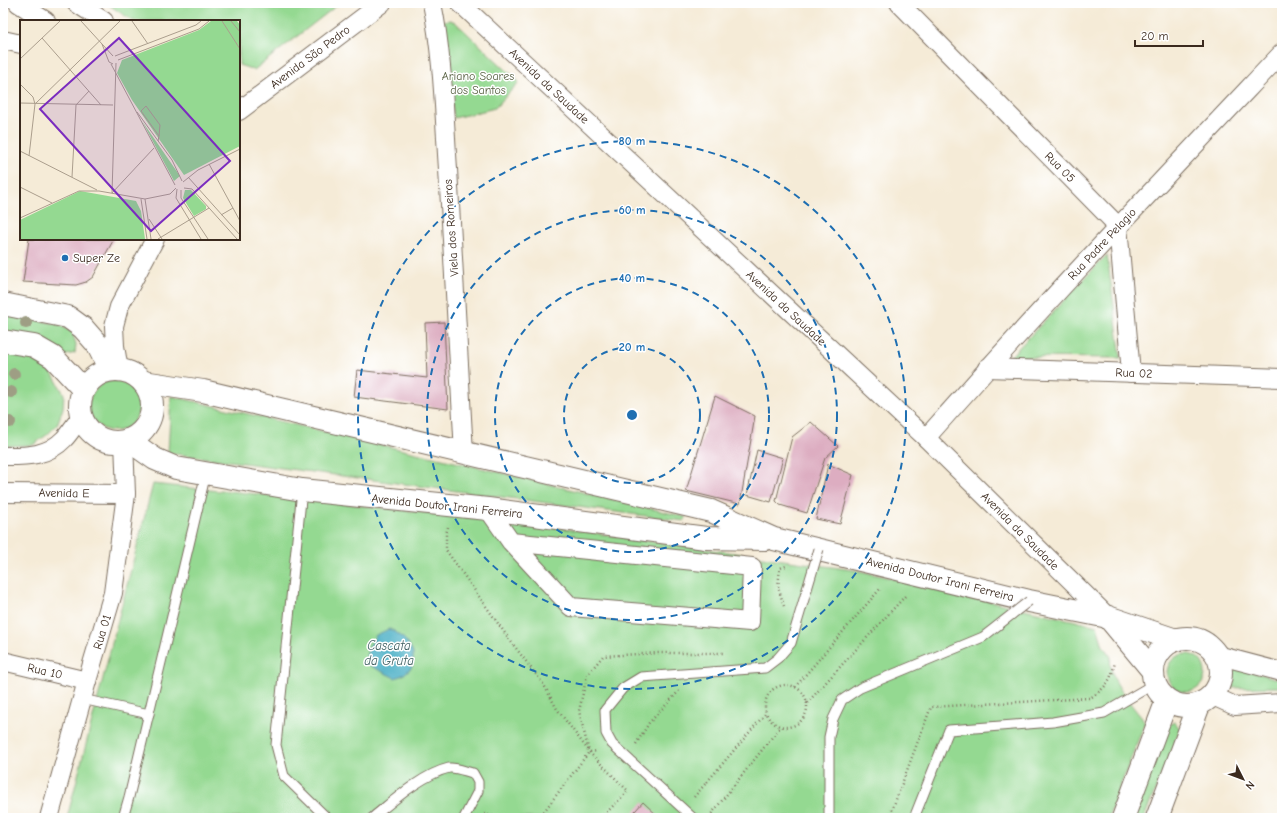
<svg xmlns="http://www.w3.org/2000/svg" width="1285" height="821" font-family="'Comic Neue',sans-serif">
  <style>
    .green { fill: #94d991; stroke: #688258 }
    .water { fill: #46aec5; stroke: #406c72 }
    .building { fill: #ddadc1 }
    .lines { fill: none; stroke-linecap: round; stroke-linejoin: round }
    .service-casing { stroke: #7c6e5f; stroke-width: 11 }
    .minor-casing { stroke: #7c6e5f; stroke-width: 20 }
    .tertiary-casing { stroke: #7c6e5f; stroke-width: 24 }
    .path { stroke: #7c6e5f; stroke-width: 2.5; stroke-dasharray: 1 3; stroke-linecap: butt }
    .service { stroke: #fff; stroke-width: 9 }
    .minor { stroke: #fff; stroke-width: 18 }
    .tertiary { stroke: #fff; stroke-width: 22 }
    .service-bridge-casing { stroke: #7c6e5f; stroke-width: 11; stroke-linecap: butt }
    .service-bridge { stroke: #fff; stroke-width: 9 }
    .tree { fill: #9e9e84 }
    .ring { fill: none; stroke: #1f6fb2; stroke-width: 2; stroke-dasharray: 7 5 }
    .poi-dot { fill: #1f6fb2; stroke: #fff; stroke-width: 1.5 }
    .labels { text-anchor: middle; stroke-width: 3; stroke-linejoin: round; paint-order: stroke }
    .street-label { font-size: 12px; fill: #3b2a1e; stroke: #fff }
    .park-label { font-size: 12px; fill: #565f40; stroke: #fff }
    .poi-label { font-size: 12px; fill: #3b2a1e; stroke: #fff; text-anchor: start }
    .water-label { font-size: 13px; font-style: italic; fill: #3f5f61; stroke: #fff }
    .inset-road { fill: none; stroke: #ab9e8d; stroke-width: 1 }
    .view { fill: #7b2cbf; fill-opacity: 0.15; stroke: #7b2cbf; stroke-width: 2 }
    .inset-edge { fill: none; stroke: #3b2a1e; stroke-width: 2 }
    .centre { fill: #1f6fb2; stroke: #fff; stroke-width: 2 }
    .ring-label { font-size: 12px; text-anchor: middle; font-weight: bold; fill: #1f6fb2; stroke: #fff; stroke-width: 3; stroke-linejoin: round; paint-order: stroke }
  </style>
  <rect width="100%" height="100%" fill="#fff"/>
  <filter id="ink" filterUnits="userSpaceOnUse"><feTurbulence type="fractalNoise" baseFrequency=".025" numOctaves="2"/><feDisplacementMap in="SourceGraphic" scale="8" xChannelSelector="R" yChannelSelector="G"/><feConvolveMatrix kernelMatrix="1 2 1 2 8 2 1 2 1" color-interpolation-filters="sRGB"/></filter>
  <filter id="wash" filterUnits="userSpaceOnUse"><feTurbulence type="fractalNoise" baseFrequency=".012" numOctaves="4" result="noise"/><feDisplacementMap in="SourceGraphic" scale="16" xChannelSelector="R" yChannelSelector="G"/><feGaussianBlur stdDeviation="0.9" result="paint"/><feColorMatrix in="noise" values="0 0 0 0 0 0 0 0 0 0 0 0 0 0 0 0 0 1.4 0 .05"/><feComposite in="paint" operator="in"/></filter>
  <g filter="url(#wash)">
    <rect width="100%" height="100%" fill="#f5ebd7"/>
    <!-- green -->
    <g class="green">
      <polygon points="106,3 340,3 254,70 239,65 239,21 133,21"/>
      <polygon points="450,20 455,22 519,82 495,108 454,118 442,34 444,21"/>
      <polygon points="1107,255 1121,358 1010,357"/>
      <polygon points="3,314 57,324 72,332 76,344 75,353 63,356 3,333"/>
      <polygon points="3,352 29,356 52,373 64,394 63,408 57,425 48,434 33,445 3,446"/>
      <circle cx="114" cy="406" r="25"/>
      <polygon points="171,396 502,473 686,517 684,521 168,453"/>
      <path d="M153,484L219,491L220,490L545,526L860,571L1097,626L1103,646L1111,657C1106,678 1133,706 1145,722L1108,818H67Z"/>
      <circle cx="1186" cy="673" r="19"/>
      <polygon points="1230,666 1282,680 1282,687 1226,688 1229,682"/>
      <polygon points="1174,722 1178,726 1180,729 1144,818 1132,818 1168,726"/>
    </g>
    <!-- water -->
    <path class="water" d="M389,629C398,631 412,645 413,654C414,658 412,662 412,667L403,675L395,678L371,666L366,663C365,652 371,644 376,635Z"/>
    <g id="blocks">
      <!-- building -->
      <g class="building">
        <polygon points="29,239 114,239 93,277 86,282 76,285 23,282"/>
        <polygon points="444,322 448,409 354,397 357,370 427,378 425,323"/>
        <polygon points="715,396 755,416 740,504 686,491"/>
        <polygon points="811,422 838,446 825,458 807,513 780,505 776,501 792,437"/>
        <polygon points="757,450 783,458 771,502 747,495"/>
        <polygon points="828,464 853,475 840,524 816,519"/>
        <polygon points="643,802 660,818 629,818"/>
      </g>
    </g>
  </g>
  <g filter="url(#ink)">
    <use href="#blocks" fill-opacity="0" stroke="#7c6e5f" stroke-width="1"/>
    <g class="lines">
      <!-- service casing -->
      <g class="service-casing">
        <g id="service">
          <polyline points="302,490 276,745 284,776 327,818"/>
          <polyline points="82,699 149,714"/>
          <polyline points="123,818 129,797 206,473"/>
          <path d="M372,818C393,801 423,774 449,768C456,767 467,772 473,773L478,782V791L464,818"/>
          <polyline points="914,818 949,730 1053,722 1104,713 1154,684"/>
        </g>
      </g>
      <!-- minor casing -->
      <g class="minor-casing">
        <g id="minor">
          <polyline points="18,3 46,21"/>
          <polyline points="76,3 104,21"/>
          <path d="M432,3C443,57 444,113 448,169C454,263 459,358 464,453"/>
          <polyline points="460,3 926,438 1108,617"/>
          <polyline points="899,3 1118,226 1131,373"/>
          <polyline points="3,40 21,44"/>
          <polyline points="239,111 382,3"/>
          <polyline points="987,368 1282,378"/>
          <polyline points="119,370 115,346 114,326 119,307 155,239"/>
          <path d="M926,438C1041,307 1162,180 1282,53"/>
          <path d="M3,456C25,456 47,457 64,439C70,433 75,424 81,417"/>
          <polyline points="3,493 126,494"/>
          <polyline points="488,509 511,542 571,607 750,622 752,567 511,542"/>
          <polyline points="1217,655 1282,672"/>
          <polyline points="3,661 87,681"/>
          <polyline points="1213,696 1235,706 1282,703"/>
          <polyline points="49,818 87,681 113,593 126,494 124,441"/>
        </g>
      </g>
      <!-- tertiary casing -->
      <g class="tertiary-casing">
        <g id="tertiary">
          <polyline points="3,304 68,317 83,328 97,344 110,370"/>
          <polyline points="3,341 34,346 53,357 83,389"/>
          <circle cx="116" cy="406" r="36"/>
          <polyline points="143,382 203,391 711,511 774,539 1029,601 1108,617 1176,640"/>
          <polyline points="128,440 155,459 176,468 302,490 488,509 706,538 765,539"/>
          <polyline points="1108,617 1152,670"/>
          <circle cx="1187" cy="672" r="34"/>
          <polyline points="1123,818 1167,700"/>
          <polyline points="1157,818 1199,705"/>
        </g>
      </g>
      <!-- path -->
      <g class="path">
        <polyline points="448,527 446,534 446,550 512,643 544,685 557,709 588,750"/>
        <polyline points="784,606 778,587 780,568 786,566"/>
        <circle cx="786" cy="706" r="21"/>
        <polyline points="795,687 880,589"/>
        <polyline points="807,703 907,594"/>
        <polyline points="636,744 649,723 679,691"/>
        <polyline points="694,797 766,713"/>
        <polyline points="484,814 501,818"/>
        <polyline points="709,817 781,726"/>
        <polyline points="539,818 589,752 598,751"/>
        <polyline points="601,818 628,791 589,752 579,711 587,675 603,656 659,653 725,653"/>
        <path d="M889,818L931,707L1090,698C1106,688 1111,681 1115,662"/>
      </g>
      <!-- service -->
      <use href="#service" class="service"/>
      <!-- minor -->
      <use href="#minor" class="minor"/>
      <!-- tertiary -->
      <use href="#tertiary" class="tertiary"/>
      <!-- service-bridge casing -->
      <g class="service-bridge-casing">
        <g id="service-bridge">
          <polyline points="693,818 612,744 606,733 605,710 623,688 641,677 765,668 778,658 791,643 819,549"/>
          <polyline points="829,818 829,737 833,719 842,700 860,688 983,637 1029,601"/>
        </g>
      </g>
      <!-- service-bridge -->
      <use href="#service-bridge" class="service-bridge"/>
    </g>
    <!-- trees -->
    <g class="tree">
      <circle cx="26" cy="323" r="6"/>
      <circle cx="14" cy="374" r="6"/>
      <circle cx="11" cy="392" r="6"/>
      <circle cx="10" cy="422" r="6"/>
    </g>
  </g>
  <!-- distance rings -->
  <g class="ring">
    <circle cx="632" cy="415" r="68"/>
    <circle cx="632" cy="415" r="137"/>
    <circle cx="632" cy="415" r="205"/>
    <circle cx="632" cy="415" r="274"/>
  </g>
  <!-- markers -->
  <circle class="poi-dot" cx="65" cy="258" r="4"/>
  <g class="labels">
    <!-- street labels -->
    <g class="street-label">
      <text transform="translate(310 57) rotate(-37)" y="4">Avenida São Pedro</text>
      <text transform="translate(549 86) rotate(43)" y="4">Avenida da Saudade</text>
      <text transform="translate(1060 167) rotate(45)" y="4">Rua 05</text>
      <text transform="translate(451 228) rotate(-94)" y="4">Viela dos Romeiros</text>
      <text transform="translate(1102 244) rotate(-47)" y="4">Rua Padre Pelagio</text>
      <text transform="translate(786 308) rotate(43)" y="4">Avenida da Saudade</text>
      <text transform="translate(1134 373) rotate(2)" y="4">Rua 02</text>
      <text transform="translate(64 493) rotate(1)" y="4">Avenida E</text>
      <text transform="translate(447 506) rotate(6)" y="4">Avenida Doutor Irani Ferreira</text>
      <text transform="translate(1020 531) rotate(45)" y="4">Avenida da Saudade</text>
      <text transform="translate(940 579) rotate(14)" y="4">Avenida Doutor Irani Ferreira</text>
      <text transform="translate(102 632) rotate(-73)" y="4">Rua 01</text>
      <text transform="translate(45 671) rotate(13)" y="4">Rua 10</text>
    </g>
    <!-- park labels -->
    <g class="park-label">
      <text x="478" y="80">Ariano Soares<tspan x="478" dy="14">dos Santos</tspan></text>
    </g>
    <!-- poi labels -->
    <g class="poi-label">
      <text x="73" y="262">Super Ze</text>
    </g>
    <!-- water labels -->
    <g class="water-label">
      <text x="389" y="650">Cascata<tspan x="389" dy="15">da Gruta</tspan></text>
    </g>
  </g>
  <!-- overview -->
  <g transform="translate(20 20)">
    <rect width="220" height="220" fill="#f5ebd7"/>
    <path d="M191,1H217L220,5V126L164,155L112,80L97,53L102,40L179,10ZM122,101L160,156L154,161ZM165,170H171L186,186V189L174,196L163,178ZM60,171L116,181L121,191L125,219H0V200Z" fill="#94d991"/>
    <path class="inset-road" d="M61,1L93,36M112,1L128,24M202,1L220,29M211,1L220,12M22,18L81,85M82,24L89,42L93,44M95,36L176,5L181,1M0,39L40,1M98,40L179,9L189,1M91,44L155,165M0,64L13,77L15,84L9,136M0,83L93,85M15,84L100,1M117,92L152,140L162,161M138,121L139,116L140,105L126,86L121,91L139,116M0,131L77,170M189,144L220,201M52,157L56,85L69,71M168,157L220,215M163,162L178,150L220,129M0,167L32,183M164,168L172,169L217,219M157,169L156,178L181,219M161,170V178L188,219M92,173L96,43M92,173L134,128M121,179L127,219M125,179L131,219M201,195L213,188M0,198L59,171H79L125,179L150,174L156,168M129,199L142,219M138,219L189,188"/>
    <path class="view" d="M99,18L210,141L131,211L20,89Z"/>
    <rect width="220" height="220" class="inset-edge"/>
  </g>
  <circle cx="632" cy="415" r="6" class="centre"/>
  <g class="ring-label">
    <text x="632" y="145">80 m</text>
    <text x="632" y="214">60 m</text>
    <text x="632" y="282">40 m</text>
    <text x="632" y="351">20 m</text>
  </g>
  <!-- margin -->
  <rect width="1285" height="821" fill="none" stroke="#fff" stroke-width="16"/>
  <!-- north arrow -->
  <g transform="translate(1243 779) rotate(132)" stroke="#ffffff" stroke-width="3" paint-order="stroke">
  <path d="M0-3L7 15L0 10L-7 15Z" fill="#3b2a1e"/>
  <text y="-6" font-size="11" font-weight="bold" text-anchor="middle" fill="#3b2a1e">N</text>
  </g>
  <!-- scale -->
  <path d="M1135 40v6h68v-6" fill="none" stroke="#3b2a1e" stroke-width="2"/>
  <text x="1141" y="40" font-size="12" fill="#3b2a1e" stroke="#ffffff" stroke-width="3" paint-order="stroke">20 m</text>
</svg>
